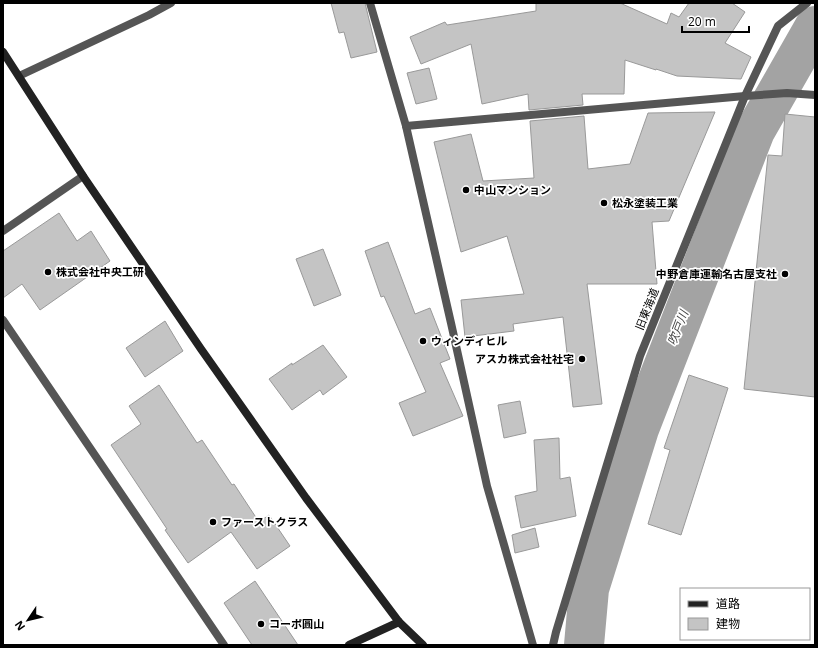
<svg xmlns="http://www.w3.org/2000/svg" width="818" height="648" font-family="'Open Sans','Noto Sans JP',sans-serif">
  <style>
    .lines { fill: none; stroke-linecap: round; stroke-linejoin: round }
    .river { stroke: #a3a3a3; stroke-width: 40 }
    .building { fill: #c4c4c4; stroke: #999 }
    .lane { stroke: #555; stroke-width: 8 }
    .street { stroke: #555; stroke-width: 8 }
    .secondary { stroke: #222; stroke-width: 8 }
    .poi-dot { fill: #000; stroke: #fff; stroke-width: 1.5 }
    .labels { text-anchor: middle; stroke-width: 3.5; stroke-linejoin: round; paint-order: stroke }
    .poi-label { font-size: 11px; font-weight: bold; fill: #000; stroke: #fff; text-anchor: start }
    .street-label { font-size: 11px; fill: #000; stroke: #fff }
    .water-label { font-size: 12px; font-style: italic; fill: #444; stroke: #fff }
  </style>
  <rect width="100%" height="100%" fill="#fff"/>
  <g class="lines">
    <!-- river -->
    <polyline class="river" points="584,645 589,589 639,429 755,131 815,26"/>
  </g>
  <!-- building -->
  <g class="building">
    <polygon points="331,3 365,3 377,52 351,58 344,32 339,33"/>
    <polygon points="536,3 620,3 667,24 671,13 679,17 689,3 732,3 745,12 725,43 751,57 741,79 677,76 656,69 656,70 625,60 624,94 582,94 583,105 529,110 528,94 482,104 471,44 421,64 410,37 445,22 447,25 536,11"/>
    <polygon points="429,68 437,99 416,104 407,73"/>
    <polygon points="715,112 669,221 652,222 657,284 587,284 602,404 573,407 563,317 513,324 514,331 465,337 461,300 524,294 507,236 461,252 434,142 471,134 483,181 534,178 530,121 584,116 588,169 630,164 648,113"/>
    <polygon points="785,114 815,117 815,397 744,389 768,155 782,156"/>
    <polygon points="59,213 77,241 91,231 110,261 40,310 22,284 3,298 3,251"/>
    <polygon points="388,242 415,314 430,308 450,359 440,363 463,416 413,436 399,403 426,392 384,296 381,297 365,251"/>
    <polygon points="323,249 341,295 314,306 296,259"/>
    <polygon points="165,321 183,351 145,377 126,348"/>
    <polygon points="323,345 347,377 323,395 320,390 292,410 269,379 292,363 292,365"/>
    <polygon points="689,375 728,388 681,535 648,524 670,450 664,448"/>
    <polygon points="159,385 197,443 202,440 232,485 234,484 259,522 269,515 290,546 257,569 231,532 188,563 165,530 167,529 111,445 141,424 129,406"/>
    <polygon points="520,401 526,433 504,438 498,405"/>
    <polygon points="559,438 560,479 570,477 576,516 521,528 515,496 537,491 534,440"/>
    <polygon points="535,528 539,547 515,553 512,535"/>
    <polygon points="255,581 298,645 252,645 224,603"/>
  </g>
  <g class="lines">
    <!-- lane -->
    <polyline class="lane" points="745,96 778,26 807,3"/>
    <!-- street -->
    <g class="street">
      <polyline points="370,3 406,126 451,323 487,486 533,645"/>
      <polyline points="19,76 149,15 171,3"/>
      <polyline points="406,126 745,96 787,93 815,95"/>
      <polyline points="3,231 83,176"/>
      <polyline points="3,320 224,645"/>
      <polyline points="553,645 556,632 640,356 745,96"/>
    </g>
    <!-- secondary -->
    <g class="secondary">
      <polyline points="3,52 83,176 201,349 306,498 399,622 423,645"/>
      <polyline points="349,645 399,622"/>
    </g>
  </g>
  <!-- markers -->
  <g class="poi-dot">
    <circle cx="466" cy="190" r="4"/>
    <circle cx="604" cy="203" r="4"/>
    <circle cx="48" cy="272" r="4"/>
    <circle cx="785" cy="274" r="4"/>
    <circle cx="423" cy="341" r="4"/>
    <circle cx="582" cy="359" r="4"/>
    <circle cx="213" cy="522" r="4"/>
    <circle cx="261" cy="624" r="4"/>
  </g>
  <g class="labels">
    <!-- poi labels -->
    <g class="poi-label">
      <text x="474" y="194">中山マンション</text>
      <text x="612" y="207">松永塗装工業</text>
      <text x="56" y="276">株式会社中央工研</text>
      <text x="777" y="278" text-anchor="end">中野倉庫運輸名古屋支社</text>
      <text x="431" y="345">ウィンディヒル</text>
      <text x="574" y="363" text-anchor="end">アスカ株式会社社宅</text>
      <text x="221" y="526">ファーストクラス</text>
      <text x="269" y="628">コーポ圓山</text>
    </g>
    <!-- street labels -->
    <g class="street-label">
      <text transform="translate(647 309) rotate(-68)" y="4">旧東海道</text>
    </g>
    <!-- water labels -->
    <g class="water-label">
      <text transform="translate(678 328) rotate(-69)" y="4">吹戸川</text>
    </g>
  </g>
  <!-- border -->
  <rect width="818" height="648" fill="none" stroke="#000000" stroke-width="8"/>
  <!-- legend -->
  <rect x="680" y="588" width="130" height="52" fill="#ffffff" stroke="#999999"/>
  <rect x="688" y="601" width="20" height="6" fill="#222222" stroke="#999999"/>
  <text x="716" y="608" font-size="12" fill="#000000">道路</text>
  <rect x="688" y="618" width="20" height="12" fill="#c4c4c4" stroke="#999999"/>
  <text x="716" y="628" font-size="12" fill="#000000">建物</text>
  <!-- north arrow -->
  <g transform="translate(28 620) rotate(235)" stroke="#ffffff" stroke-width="3" paint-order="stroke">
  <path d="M0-3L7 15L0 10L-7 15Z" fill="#000000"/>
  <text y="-6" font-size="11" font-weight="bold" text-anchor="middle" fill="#000000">N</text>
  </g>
  <!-- scale -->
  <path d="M682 26v6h67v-6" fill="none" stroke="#000000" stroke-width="2"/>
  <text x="688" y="26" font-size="12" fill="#000000" stroke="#ffffff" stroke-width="3" paint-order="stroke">20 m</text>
</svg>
